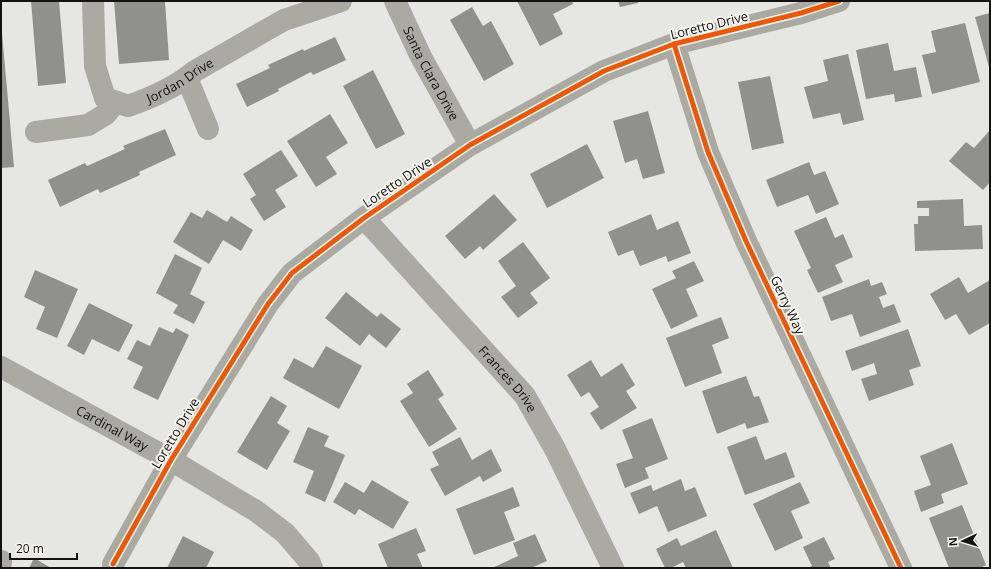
<svg xmlns="http://www.w3.org/2000/svg" width="991" height="569" font-family="'Open Sans',sans-serif">
  <style>
    .building { fill: #90908d }
    .lines { fill: none; stroke-linecap: round; stroke-linejoin: round }
    .minor { stroke: #aaaaa2; stroke-width: 22 }
    .cycleway-casing { stroke: #f5f4ee; stroke-width: 8 }
    .cycleway { stroke: #e8590c; stroke-width: 5 }
    .labels { text-anchor: middle; stroke-width: 4; stroke-linejoin: round; paint-order: stroke }
    .street-label { font-size: 13px; fill: #141311; stroke: #f5f4ee }
  </style>
  <rect width="100%" height="100%" fill="#e6e6e2"/>
  <!-- building -->
  <g class="building">
    <polygon points="31,1 59,1 66,83 38,86"/>
    <polygon points="114,1 165,1 169,60 119,64"/>
    <polygon points="517,1 572,1 573,4 553,14 563,34 540,46"/>
    <polygon points="618,1 638,1 638,3 620,7"/>
    <polygon points="472,7 483,26 491,21 514,64 484,81 450,20"/>
    <polygon points="990,13 990,66 989,67 975,17"/>
    <polygon points="1,22 14,167 1,168"/>
    <polygon points="965,23 980,82 932,94 922,55 936,52 931,31"/>
    <polygon points="335,37 346,60 313,75 311,72 278,89 279,91 247,107 236,84 270,68 268,65 303,49 304,51"/>
    <polygon points="888,43 894,71 916,67 922,97 895,102 894,94 866,99 856,50"/>
    <polygon points="848,54 864,120 843,125 840,113 813,119 804,87 828,81 823,60"/>
    <polygon points="373,70 405,134 376,149 343,86"/>
    <polygon points="770,76 784,143 752,150 738,82"/>
    <polygon points="648,111 665,173 643,179 637,159 625,163 613,121"/>
    <polygon points="330,114 348,143 326,157 337,174 316,187 287,141"/>
    <polygon points="165,129 176,155 139,172 140,175 100,193 98,189 60,207 48,180 85,163 87,166 125,149 123,146"/>
    <polygon points="990,130 990,182 983,190 949,161 966,142 974,148"/>
    <polygon points="587,144 604,178 547,208 530,174"/>
    <polygon points="281,150 298,176 275,190 286,207 264,221 250,199 256,195 243,174"/>
    <polygon points="809,162 814,175 825,171 839,204 816,214 808,195 777,207 766,180"/>
    <polygon points="494,194 517,220 483,250 480,246 465,259 445,236"/>
    <polygon points="963,199 964,226 982,225 983,249 915,251 914,224 918,224 918,216 929,216 929,208 917,208 917,201"/>
    <polygon points="207,210 227,222 231,216 253,230 241,251 223,240 209,264 173,242 191,212 202,218"/>
    <polygon points="651,214 657,230 678,221 691,253 668,262 666,256 640,266 633,250 618,256 608,232"/>
    <polygon points="826,217 835,238 843,234 853,257 835,265 843,282 818,293 807,270 811,268 794,231"/>
    <polygon points="523,242 550,278 530,293 538,303 518,318 501,297 516,286 498,261"/>
    <polygon points="175,254 202,268 190,294 205,302 194,324 173,313 178,305 156,293"/>
    <polygon points="694,261 704,281 686,289 698,316 671,329 652,289 676,278 672,271"/>
    <polygon points="35,270 78,289 57,338 36,329 45,307 24,297"/>
    <polygon points="959,277 968,293 990,280 990,323 969,335 956,314 945,320 930,294"/>
    <polygon points="869,279 871,286 882,282 887,294 879,297 883,308 894,304 901,322 860,337 852,314 831,321 822,297"/>
    <polygon points="346,292 377,317 381,313 401,329 386,348 369,334 360,346 325,318"/>
    <polygon points="89,303 133,325 119,352 92,339 84,355 67,346"/>
    <polygon points="721,317 729,338 712,345 722,373 685,387 666,338"/>
    <polygon points="159,327 173,333 176,328 189,335 158,400 133,388 143,367 127,359 137,340 150,346"/>
    <polygon points="908,329 921,366 909,370 914,385 869,401 861,379 877,374 874,363 852,371 845,351"/>
    <polygon points="326,346 362,366 339,409 283,378 294,358 313,368"/>
    <polygon points="591,360 601,377 622,363 635,385 626,391 637,408 601,430 590,413 599,407 589,392 581,397 567,375"/>
    <polygon points="428,370 444,395 438,399 457,429 429,447 400,401 413,393 407,384"/>
    <polygon points="746,376 754,397 759,396 769,422 747,429 745,423 717,434 702,391"/>
    <polygon points="271,396 287,406 277,423 290,431 267,470 237,452"/>
    <polygon points="652,418 668,459 645,468 649,478 625,488 616,464 633,458 622,430"/>
    <polygon points="308,427 329,436 324,446 345,455 325,502 305,493 314,471 293,462"/>
    <polygon points="756,436 765,460 786,452 795,477 745,495 727,447"/>
    <polygon points="460,437 472,460 491,449 502,471 483,482 480,476 445,496 430,469 439,465 432,452"/>
    <polygon points="952,443 968,484 941,494 944,503 921,512 914,491 931,485 920,456"/>
    <polygon points="681,479 685,491 695,487 707,516 668,532 657,506 639,514 630,493 651,485 653,491"/>
    <polygon points="372,480 409,502 393,529 359,509 355,515 333,502 345,482 364,493"/>
    <polygon points="800,482 810,503 791,511 803,538 775,551 753,504"/>
    <polygon points="513,487 520,506 504,512 515,540 474,555 456,509"/>
    <polygon points="962,505 986,565 980,568 949,568 929,518"/>
    <polygon points="416,528 426,551 417,554 423,568 388,568 378,544"/>
    <polygon points="716,530 733,568 686,568 683,562 671,568 665,568 656,549 677,538 681,546"/>
    <polygon points="535,534 547,561 531,568 492,568 518,556 513,543"/>
    <polygon points="183,536 214,552 206,568 167,568"/>
    <polygon points="824,537 835,559 828,562 831,568 807,568 812,566 803,547"/>
    <polygon points="34,558 51,568 29,568"/>
  </g>
  <g class="lines">
    <!-- minor -->
    <g class="minor">
      <path id="s1" d="M93,1L95,66L105,98L128,106C151,98 176,87 195,71L284,20L341,1"/>
      <path id="s2" d="M395,1L421,57L470,145"/>
      <polyline points="674,44 708,152 746,241 901,568"/>
      <polyline points="187,78 208,129"/>
      <polyline points="36,132 88,125 106,114 116,102"/>
      <path id="s3" d="M364,218L525,396L555,449L613,568"/>
      <path id="s4" d="M1,367L171,460L256,511L285,533L309,561L312,568"/>
      <polyline points="1,561 1,563"/>
      <polyline points="113,564 171,460 268,304 292,273 364,218 470,145 604,71 674,44 801,13 839,1"/>
    </g>
    <!-- cycleway casing -->
    <g class="cycleway-casing">
      <g id="cycleway">
        <polyline points="674,44 708,152 746,241 901,568"/>
        <polyline points="113,564 171,460 268,304 292,273 364,218 470,145 604,71 674,44 801,13 839,1"/>
      </g>
    </g>
    <!-- cycleway -->
    <use href="#cycleway" class="cycleway"/>
  </g>
  <g class="labels">
    <!-- street labels -->
    <g class="street-label">
      <text transform="translate(709 25) rotate(-14)" y="5">Loretto Drive</text>
      <text dy="5" stroke="none"><textPath href="#s2" startOffset="81">Santa Clara Drive</textPath></text>
      <text dy="5" stroke="none"><textPath href="#s1" startOffset="181">Jordan Drive</textPath></text>
      <text transform="translate(397 182) rotate(-34)" y="5">Loretto Drive</text>
      <text transform="translate(788 305) rotate(65)" y="5">Gerry Way</text>
      <text dy="5" stroke="none"><textPath href="#s3" startOffset="216">Frances Drive</textPath></text>
      <text dy="5" stroke="none"><textPath href="#s4" startOffset="127">Cardinal Way</textPath></text>
      <text transform="translate(175 433) rotate(-59)" y="5">Loretto Drive</text>
    </g>
  </g>
  <!-- border -->
  <rect width="991" height="569" fill="none" stroke="#141311" stroke-width="4"/>
  <!-- north arrow -->
  <g transform="translate(963 541) rotate(266)" stroke="#f5f4ee" stroke-width="3" paint-order="stroke">
  <path d="M0-3L7 15L0 10L-7 15Z" fill="#141311"/>
  <text y="-6" font-size="11" font-weight="bold" text-anchor="middle" fill="#141311">N</text>
  </g>
  <!-- scale -->
  <path d="M10 553v6h67v-6" fill="none" stroke="#141311" stroke-width="2"/>
  <text x="16" y="553" font-size="12" fill="#141311" stroke="#f5f4ee" stroke-width="3" paint-order="stroke">20 m</text>
</svg>
